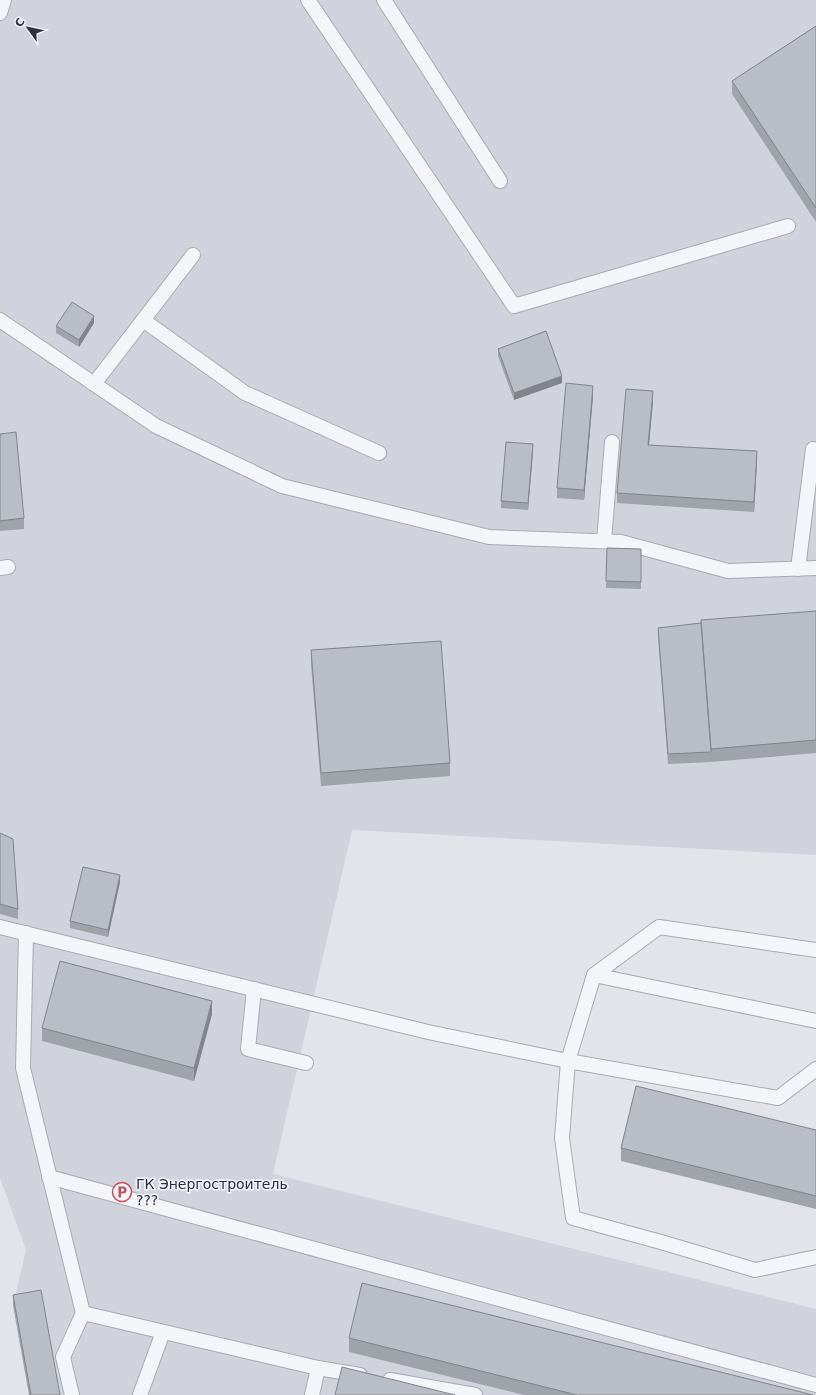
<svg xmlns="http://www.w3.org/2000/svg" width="816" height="1395" font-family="'DejaVu Sans',sans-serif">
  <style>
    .built { fill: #d0d3db }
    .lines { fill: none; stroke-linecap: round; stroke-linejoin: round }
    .lane-casing { stroke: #a7abb3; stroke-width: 16 }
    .lane { stroke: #f4f5f8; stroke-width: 14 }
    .wall { fill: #9fa3aa }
    .shaded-wall { fill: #82848b }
    .building { fill: #b9bdc6; stroke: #82848b }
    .labels { text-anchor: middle; stroke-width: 3.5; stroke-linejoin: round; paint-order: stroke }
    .poi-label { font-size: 14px; fill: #2b3140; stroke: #f1f3f7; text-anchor: start }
  </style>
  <rect width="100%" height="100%" fill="#e2e4e9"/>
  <!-- built -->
  <polygon class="built" points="0,0 816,0 816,855 352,830 273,1174 816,1309 816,1395 29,1395 13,1305 26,1250 0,1178"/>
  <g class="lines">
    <!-- lane casing -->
    <g class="lane-casing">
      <g id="lane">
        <polyline points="308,0 514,306 788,226"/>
        <polyline points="384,0 500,181"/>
        <polyline points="0,13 4,0"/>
        <polyline points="0,320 156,426 282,486 489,537 621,542 728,571 816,568"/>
        <polyline points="143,320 245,393 379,453"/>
        <polyline points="94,384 193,255"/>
        <polyline points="604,541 612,442"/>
        <polyline points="0,568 8,567"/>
        <polyline points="798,569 813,449"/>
        <polyline points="0,927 428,1032 568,1061 778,1098 816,1069"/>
        <polyline points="26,933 23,1068 83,1313 318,1368 360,1375"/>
        <polyline points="816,950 659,927 594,975 568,1061 562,1138 573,1218 661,1242 755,1270 816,1257"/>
        <polyline points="594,975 816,1021"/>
        <polyline points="254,989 248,1049 306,1063"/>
        <polyline points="49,1177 816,1385"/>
        <polyline points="390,1380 475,1395"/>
        <polyline points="72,1395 63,1357 83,1313"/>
        <polyline points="140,1395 163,1332"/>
        <polyline points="312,1395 318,1368"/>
      </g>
    </g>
    <!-- lane -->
    <use href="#lane" class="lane"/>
  </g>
  <!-- wall -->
  <g class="wall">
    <polygon points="816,26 816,222 732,94 732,81"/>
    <polygon points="94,323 79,347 56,333 56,326"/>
    <polygon points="498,349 562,383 514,400 498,356"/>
    <polygon points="593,396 584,500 557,498 557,488"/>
    <polygon points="653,401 649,445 757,461 754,512 617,503 617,493"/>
    <polygon points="0,434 24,518 24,529 0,531"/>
    <polygon points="533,451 528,510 501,508 501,501"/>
    <polygon points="607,548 641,549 641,589 606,588"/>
    <polygon points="816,611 816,753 711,762 668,764 658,638 658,628"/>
    <polygon points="311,650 450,763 450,776 321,786 311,664"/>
    <polygon points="0,833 18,909 18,919 0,914"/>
    <polygon points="120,882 108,937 70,928 70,921"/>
    <polygon points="212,1014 194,1081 42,1041 42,1028"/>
    <polygon points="816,1130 816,1209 621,1161 621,1148"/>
    <polygon points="13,1295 60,1395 29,1395 13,1305"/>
    <polygon points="349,1338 813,1395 524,1395 349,1352"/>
  </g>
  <!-- shaded-wall -->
  <g class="shaded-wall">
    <polygon points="94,316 94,323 79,347 79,340"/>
    <polygon points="562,376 562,383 514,400 514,393"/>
    <polygon points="593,386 593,396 584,500 584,490"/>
    <polygon points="653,391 653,401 648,455 648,445"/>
    <polygon points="533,444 533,451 528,510 528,503"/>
    <polygon points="757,451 757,461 754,512 754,502"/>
    <polygon points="120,875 120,882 108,937 108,930"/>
    <polygon points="212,1001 212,1014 194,1081 194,1068"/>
  </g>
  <!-- building -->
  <g class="building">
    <polygon points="816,26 816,208 732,81"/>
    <polygon points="72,302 94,316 79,340 56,326"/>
    <polygon points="546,331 562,376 514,393 498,349"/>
    <polygon points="566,383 593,386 584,490 557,488"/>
    <polygon points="626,389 653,391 648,445 757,451 754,502 617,493"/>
    <polygon points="16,432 24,518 0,521 0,434"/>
    <polygon points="506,442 533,444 528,503 501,501"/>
    <polygon points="607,548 641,549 641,582 606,581"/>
    <polygon points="816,611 816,740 711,749 701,620"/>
    <polygon points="701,623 711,752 668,754 658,628"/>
    <polygon points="441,641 450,763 321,773 311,650"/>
    <polygon points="0,833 13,839 18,909 0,904"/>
    <polygon points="83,867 120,875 108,930 70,921"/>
    <polygon points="60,961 212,1001 194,1068 42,1028"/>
    <polygon points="636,1086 816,1130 816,1196 621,1148"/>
    <polygon points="362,1283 813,1395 577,1395 349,1338"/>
    <polygon points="41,1290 60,1395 31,1395 13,1295"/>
    <polygon points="342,1367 455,1395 335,1395"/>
  </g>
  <!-- icons -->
  <defs>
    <g id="parking-ring" transform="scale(1)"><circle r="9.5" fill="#f1f3f7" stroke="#c74e5a" stroke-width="1.5"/><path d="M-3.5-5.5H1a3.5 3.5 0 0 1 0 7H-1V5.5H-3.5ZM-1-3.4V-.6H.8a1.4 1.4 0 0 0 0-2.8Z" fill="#c74e5a"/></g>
  </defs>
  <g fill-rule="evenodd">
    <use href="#parking-ring" x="122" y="1192"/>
  </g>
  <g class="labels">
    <!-- poi labels -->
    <g class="poi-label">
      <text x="136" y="1189">ГК Энергостроитель<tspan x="136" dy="16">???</tspan></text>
    </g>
  </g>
  <!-- north arrow -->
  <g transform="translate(28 28) rotate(303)" stroke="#f1f3f7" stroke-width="3" paint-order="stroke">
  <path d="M0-3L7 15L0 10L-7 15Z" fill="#2b3140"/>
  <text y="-6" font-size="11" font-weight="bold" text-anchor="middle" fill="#2b3140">С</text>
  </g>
</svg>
